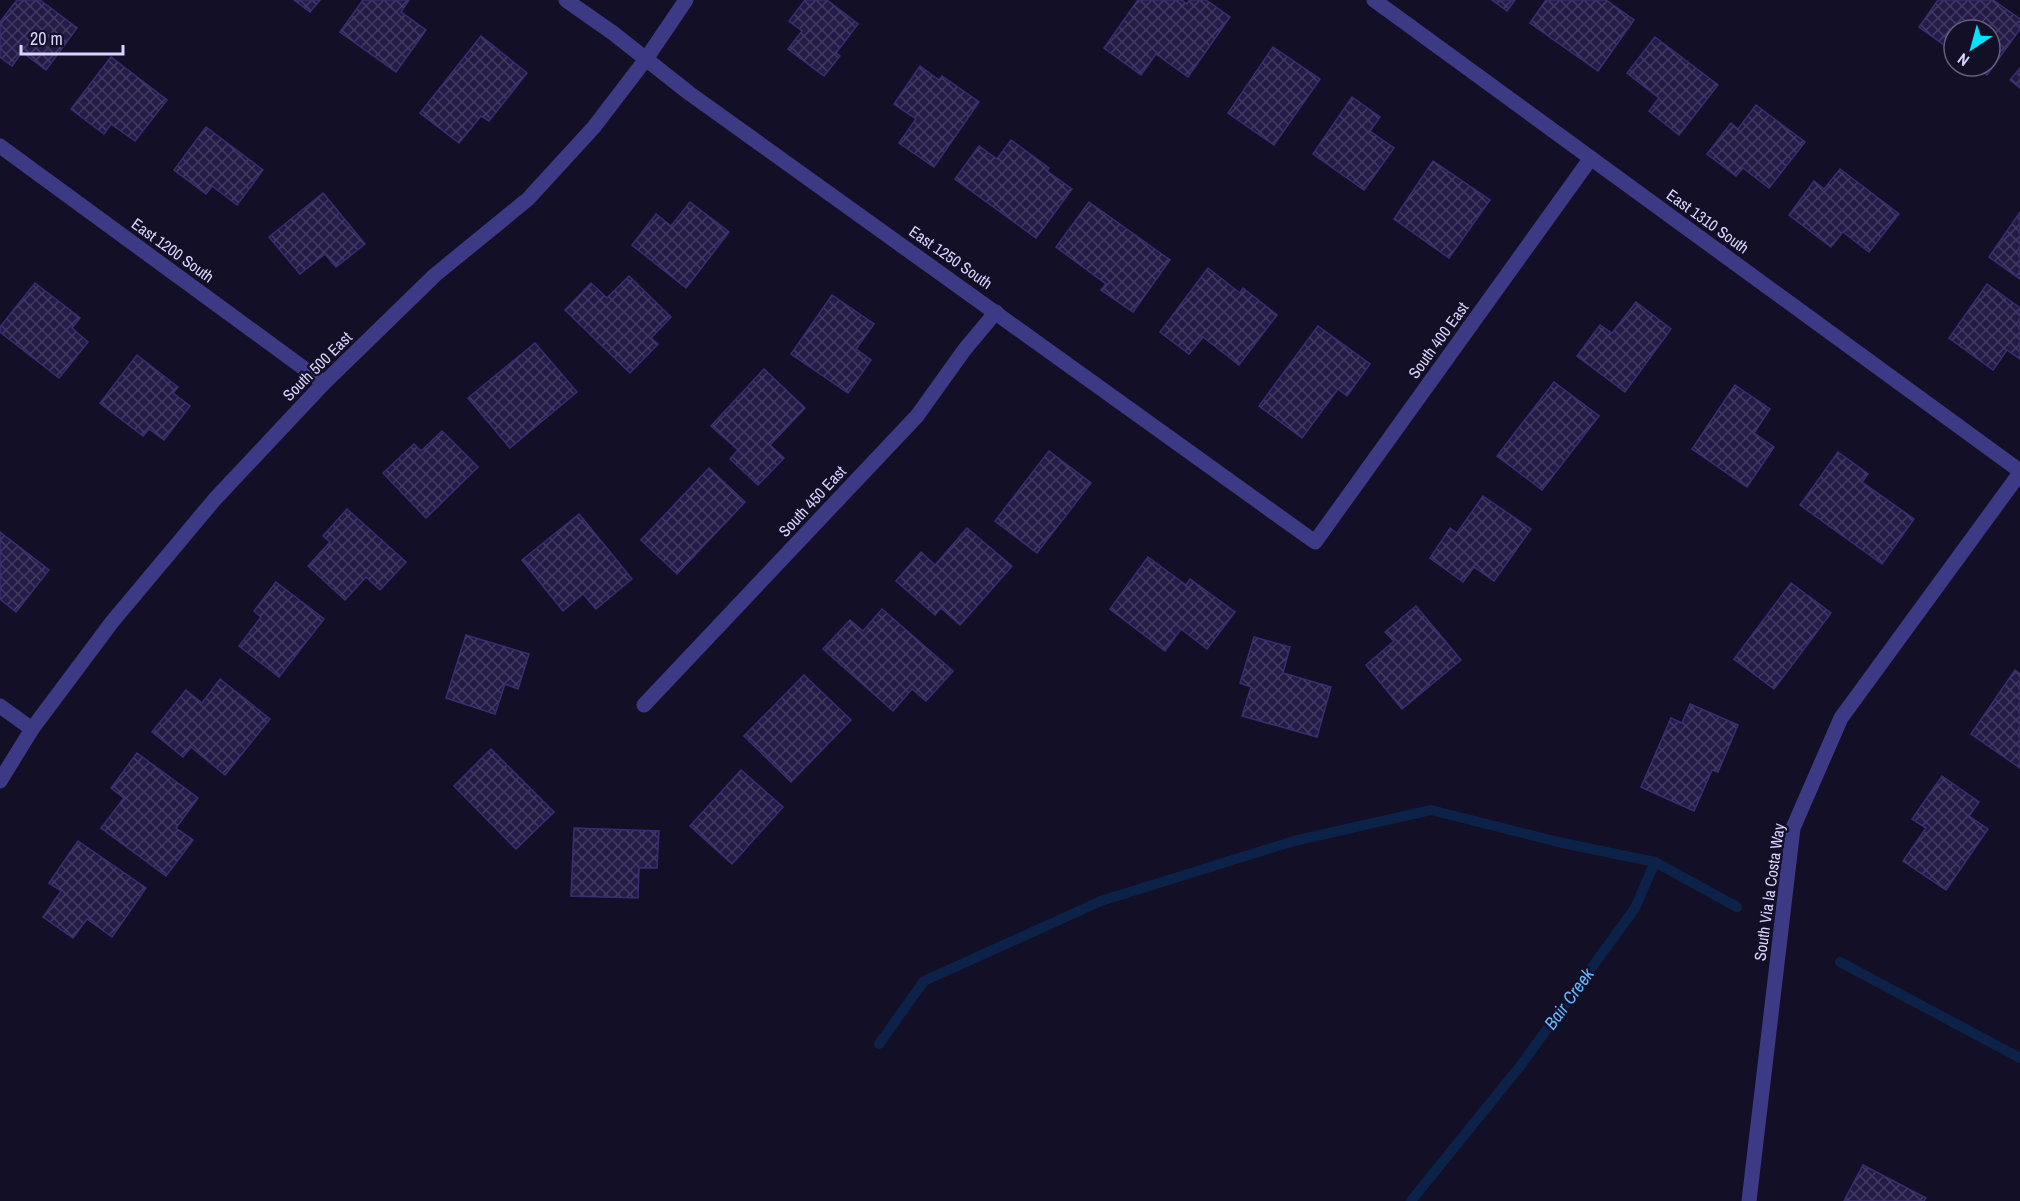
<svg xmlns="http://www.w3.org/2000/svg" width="2020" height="1201" font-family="'Archivo Narrow',sans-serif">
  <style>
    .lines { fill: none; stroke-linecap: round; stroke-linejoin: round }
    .stream { stroke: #0c2248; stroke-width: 10 }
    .building { fill: url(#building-cross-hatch); stroke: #3b2d73; stroke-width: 1.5 }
    .minor { stroke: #3d3a85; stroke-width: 15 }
    .labels { text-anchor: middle; stroke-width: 5; stroke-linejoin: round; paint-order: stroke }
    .street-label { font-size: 16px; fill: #d9d4ff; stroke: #130f26 }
    .water-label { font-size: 18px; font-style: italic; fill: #62b6ff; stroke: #130f26 }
  </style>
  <defs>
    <pattern id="building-cross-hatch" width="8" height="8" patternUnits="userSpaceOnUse" patternTransform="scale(1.5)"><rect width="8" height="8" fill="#241b47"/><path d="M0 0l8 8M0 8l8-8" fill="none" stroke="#433b63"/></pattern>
  </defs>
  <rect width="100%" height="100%" fill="#130f26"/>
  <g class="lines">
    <!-- stream -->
    <g class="stream">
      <polyline points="1840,962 2020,1058"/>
      <polyline points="879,1044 924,981 1101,901 1294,841 1431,810 1558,842 1655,862"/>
      <polyline points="1411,1201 1521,1065 1635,908 1655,862 1737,907"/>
    </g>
  </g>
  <!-- building -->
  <g class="building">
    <polygon points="17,0 40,0 77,28 46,70 22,52 12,66 0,57 0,22"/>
    <polygon points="294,0 320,0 310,12"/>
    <polygon points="363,0 409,0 401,12 426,30 396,72 340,32"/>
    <polygon points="805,0 827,0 858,24 836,53 840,56 824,76 788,49 802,31 789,21"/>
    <polygon points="1138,0 1182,0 1187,4 1189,0 1206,0 1230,17 1188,77 1156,54 1141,75 1104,48"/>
    <polygon points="1492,0 1515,0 1507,11"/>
    <polygon points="1546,0 1606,0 1634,20 1598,71 1530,23"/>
    <polygon points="1938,0 1993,0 2020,19 2020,29 1987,75 1974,66 1990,66 1990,30 1954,30 1954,52 1919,27"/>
    <polygon points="481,36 527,73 489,121 481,116 459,143 420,113"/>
    <polygon points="1655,37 1718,85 1679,135 1649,111 1659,98 1627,73"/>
    <polygon points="1273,47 1320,79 1274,145 1228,113"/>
    <polygon points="111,57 167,100 135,141 111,124 104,134 71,109"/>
    <polygon points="920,66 939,80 942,76 979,102 934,167 899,143 916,119 894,104"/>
    <polygon points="2020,68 2020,88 2010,80"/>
    <polygon points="1352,97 1380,117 1370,131 1394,148 1364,190 1313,154"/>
    <polygon points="1756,105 1805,142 1769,188 1743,168 1736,176 1707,154 1731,123 1738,129"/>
    <polygon points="206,127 263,170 237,205 212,186 206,194 174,170"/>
    <polygon points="1011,140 1049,168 1047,171 1072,189 1036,238 955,179 979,146 997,159"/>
    <polygon points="1433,161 1490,200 1449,258 1394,219"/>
    <polygon points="1840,169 1899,214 1869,252 1843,232 1831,247 1789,215 1814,181 1824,189"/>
    <polygon points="323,193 365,244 336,267 325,254 300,274 269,237"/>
    <polygon points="690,202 729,232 686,288 632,245 656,214 671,226"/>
    <polygon points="1089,202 1170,260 1133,312 1101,290 1106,284 1056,247"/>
    <polygon points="2020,212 2020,279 1989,257"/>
    <polygon points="1208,268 1240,293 1243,288 1277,315 1239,365 1203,337 1189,354 1160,332"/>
    <polygon points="629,276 671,317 651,338 658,344 630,373 565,310 591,283 607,298"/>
    <polygon points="35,283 80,318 72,328 88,342 59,378 0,332 0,327"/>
    <polygon points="1987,284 2020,308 2020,359 2007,350 1993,370 1949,338"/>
    <polygon points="832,295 874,324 856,349 871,360 848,393 791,354"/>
    <polygon points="1636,302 1671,329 1625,392 1577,356 1600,325 1612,333"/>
    <polygon points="1318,326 1370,364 1347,396 1338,389 1302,438 1259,406"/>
    <polygon points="535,343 577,392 510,448 468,398"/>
    <polygon points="137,355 178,387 173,393 190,406 164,440 149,429 143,436 100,403"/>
    <polygon points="764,369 805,408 770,445 784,458 758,485 730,459 738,450 711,426"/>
    <polygon points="1554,382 1599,416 1542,490 1497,456"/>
    <polygon points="1735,385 1770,409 1754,433 1774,447 1747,487 1692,449"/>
    <polygon points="442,431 478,467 426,518 383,473 414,444 421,451"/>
    <polygon points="1049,451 1091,483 1037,553 995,521"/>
    <polygon points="1838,452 1868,474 1862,482 1914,519 1882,564 1800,505"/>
    <polygon points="709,468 745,502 677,574 641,540"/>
    <polygon points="1483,496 1531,529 1494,581 1474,567 1463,582 1430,558 1450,528 1457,533"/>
    <polygon points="347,509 406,562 380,590 366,577 345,600 308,566 330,542 323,536"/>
    <polygon points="579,514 632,579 596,609 583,594 563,611 522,560"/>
    <polygon points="967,528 1012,566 960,625 941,608 935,615 896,581 921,552 935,565"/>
    <polygon points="0,532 49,570 16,612 0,599"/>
    <polygon points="1148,557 1186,585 1190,579 1235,612 1207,649 1181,629 1165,651 1110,609"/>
    <polygon points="276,582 324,619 279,677 239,646 261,617 254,611"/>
    <polygon points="1791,583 1831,613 1774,689 1734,659"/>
    <polygon points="1416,606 1461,660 1402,709 1366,665 1394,641 1385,632"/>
    <polygon points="882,609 953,671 926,701 912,689 893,711 823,649 850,620 863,631"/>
    <polygon points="466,635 529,654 518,689 505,684 495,714 446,698"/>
    <polygon points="1254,637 1290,647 1283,673 1331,687 1317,737 1242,716 1251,687 1240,683"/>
    <polygon points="2015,670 2020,674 2020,768 1971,734"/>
    <polygon points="804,675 851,720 791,782 744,736"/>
    <polygon points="220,679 270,719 225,775 191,747 183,757 152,732 186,690 202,703"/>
    <polygon points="1690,704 1738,725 1718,772 1712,770 1694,811 1641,787 1671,718 1682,723"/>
    <polygon points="491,749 554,812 516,849 454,786"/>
    <polygon points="137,753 198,798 176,828 193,840 166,876 101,828 124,798 111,788"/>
    <polygon points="741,770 783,807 732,864 690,826"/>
    <polygon points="1942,776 1979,802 1969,816 1988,829 1946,890 1903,861 1926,828 1912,819"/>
    <polygon points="574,828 659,831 657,868 639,868 638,898 571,896"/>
    <polygon points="78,841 146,888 112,937 87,919 73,938 43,917 61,891 49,883"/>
    <polygon points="1863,1165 1926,1198 1924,1201 1844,1201"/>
  </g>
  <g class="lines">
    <!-- minor -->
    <g class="minor">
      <polyline points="566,0 613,33 689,93 1315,542 1591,158"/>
      <polyline points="1374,0 2020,471"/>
      <polyline points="0,146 324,383"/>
      <polyline points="644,705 917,416 965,349 996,312"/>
      <polyline points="0,706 32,729"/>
      <polyline points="0,781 32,729 112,622 215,499 324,383 435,275 528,199 594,127 646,59 686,0"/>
      <polyline points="1749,1201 1793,828 1841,718 2020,473"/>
    </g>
  </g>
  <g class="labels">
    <!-- street labels -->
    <g class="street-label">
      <text transform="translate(1708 221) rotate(36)" y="6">East 1310 South</text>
      <text transform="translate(173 250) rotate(36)" y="6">East 1200 South</text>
      <text transform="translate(951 257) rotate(35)" y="6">East 1250 South</text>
      <text transform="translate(1438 340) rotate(-54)" y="6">South 400 East</text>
      <text transform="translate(317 366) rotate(-45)" y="6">South 500 East</text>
      <text transform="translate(812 501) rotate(-47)" y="6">South 450 East</text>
      <text transform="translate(1769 892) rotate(-82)" y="6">South Via la Costa Way</text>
    </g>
    <!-- water labels -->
    <g class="water-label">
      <text transform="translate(1569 999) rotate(-54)" y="6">Bair Creek</text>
    </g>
  </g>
  <!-- north arrow -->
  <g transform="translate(1972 48) rotate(216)"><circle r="28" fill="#130f26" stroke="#625e7d" stroke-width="1.5"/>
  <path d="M0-4.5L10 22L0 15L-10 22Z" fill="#00e5ff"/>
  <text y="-9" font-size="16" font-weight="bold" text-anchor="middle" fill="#d9d4ff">N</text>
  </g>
  <!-- scale -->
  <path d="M21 45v9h102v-9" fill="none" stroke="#d9d4ff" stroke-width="3"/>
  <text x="30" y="45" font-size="18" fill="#d9d4ff" stroke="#130f26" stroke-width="4.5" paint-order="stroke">20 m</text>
</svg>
